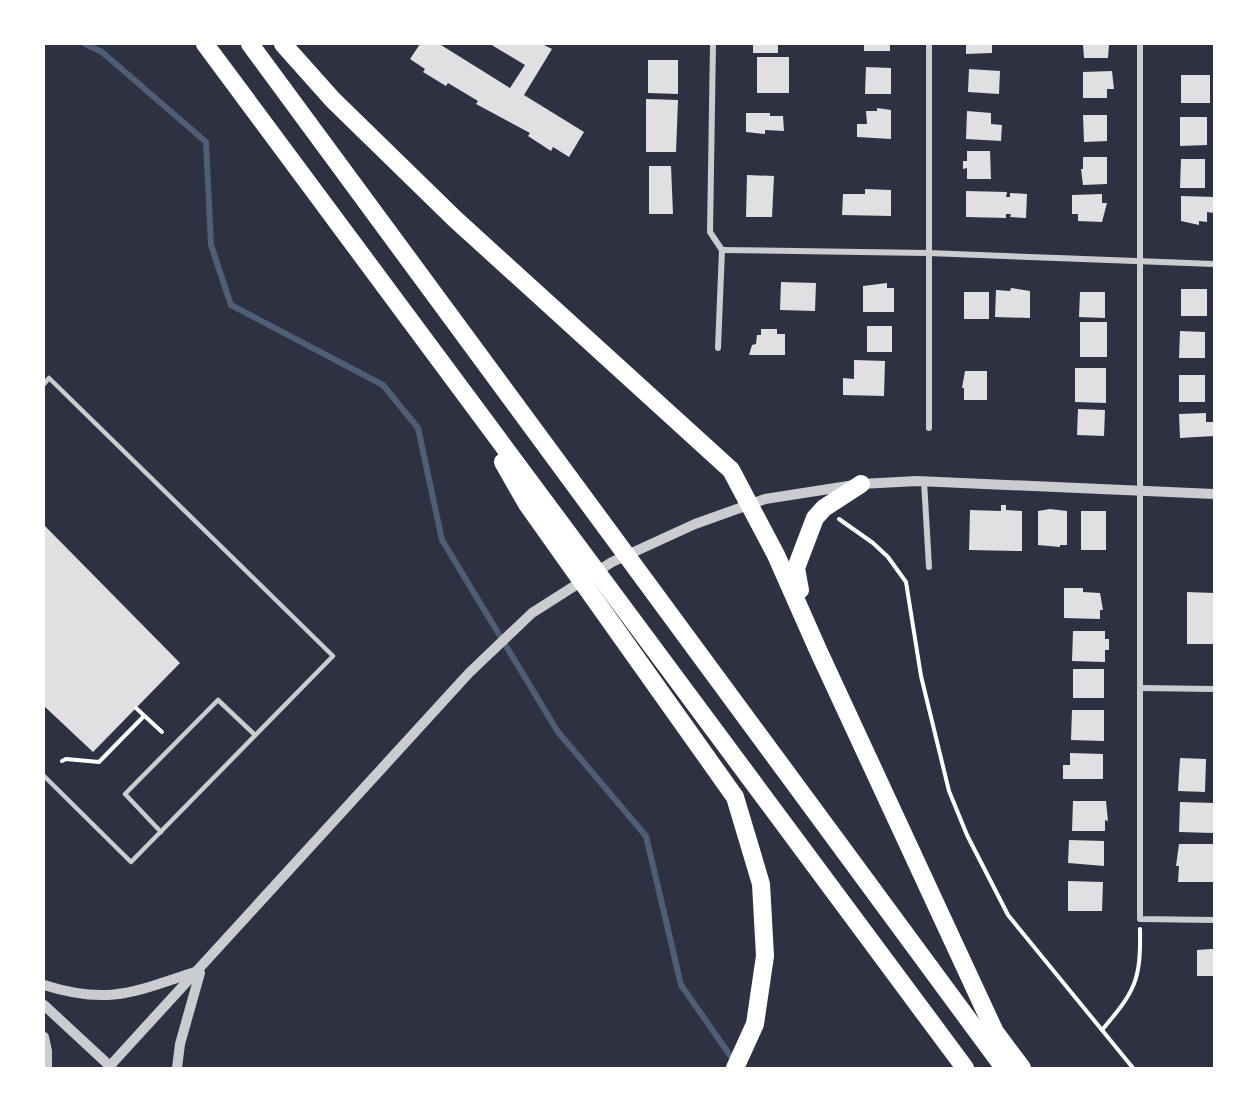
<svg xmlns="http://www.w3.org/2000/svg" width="1258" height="1112" font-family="'PT Sans Narrow',sans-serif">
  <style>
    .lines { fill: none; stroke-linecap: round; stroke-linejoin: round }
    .stream { stroke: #4f5d75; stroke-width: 6 }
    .building { fill: #e0e0e3 }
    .path { stroke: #fff; stroke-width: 4 }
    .service { stroke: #caccd0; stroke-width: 4.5 }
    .minor { stroke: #caccd0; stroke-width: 6 }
    .tertiary { stroke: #caccd0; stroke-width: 10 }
    .motorway { stroke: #fff; stroke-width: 18 }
  </style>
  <rect width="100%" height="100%" fill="#2d3142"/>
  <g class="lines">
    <!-- stream -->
    <polyline class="stream" points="85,44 102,52 206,142 211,245 231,305 383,385 418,428 442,540 558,732 646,836 681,985 734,1061"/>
  </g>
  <!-- building -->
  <g class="building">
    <polygon points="420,44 443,44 441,45 510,88 525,65 490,44 542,44 552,49 524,95 584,132 569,157 553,147 551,151 528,136 530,133 476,104 478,101 448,83 446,86 423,72 425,69 410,59"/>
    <rect x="753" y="44" width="25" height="9"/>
    <rect x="864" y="44" width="26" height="7"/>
    <polygon points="966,44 992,44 992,53 966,54"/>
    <polygon points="1083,44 1109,44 1108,58 1084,58"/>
    <rect x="757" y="57" width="32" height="36"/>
    <polygon points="648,60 678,60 678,94 648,93"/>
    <polygon points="866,67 891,68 891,94 865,94"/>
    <polygon points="969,69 1000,71 999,94 968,92"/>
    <polygon points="1112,71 1114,89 1107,89 1107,98 1083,98 1083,72"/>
    <rect x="1181" y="75" width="29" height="28"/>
    <polygon points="646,99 678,100 676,152 646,152"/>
    <polygon points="877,108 891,110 891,139 857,137 857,124 867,124 866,111 877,111"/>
    <polygon points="967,111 991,113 991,124 1002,125 1001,141 966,139"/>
    <polygon points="746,113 770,113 770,116 783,116 784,131 765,130 765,134 746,132"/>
    <polygon points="1083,115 1107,115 1107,141 1084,142"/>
    <polygon points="1180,117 1207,117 1207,145 1180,146"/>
    <polygon points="967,151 990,151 991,179 967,179 967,168 963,169 963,161 967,161"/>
    <polygon points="1083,157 1107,157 1107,184 1083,185 1081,169 1083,169"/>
    <polygon points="1181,159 1205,159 1205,188 1180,188"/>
    <polygon points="649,166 671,166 673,214 649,214"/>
    <polygon points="747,175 774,176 772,217 746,217"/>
    <polygon points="865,189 891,190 891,216 842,215 843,194 865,194"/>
    <polygon points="966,191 1007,192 1006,197 1010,197 1010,193 1027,194 1026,218 1010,217 1011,214 1006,214 1006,218 966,217"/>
    <polygon points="1102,194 1102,203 1107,203 1102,222 1078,221 1078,214 1072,214 1072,195"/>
    <polygon points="1181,196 1214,197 1214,213 1207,212 1207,222 1199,221 1199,225 1181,221"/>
    <polygon points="781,282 816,283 815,311 780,310"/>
    <polygon points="887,283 887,288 894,288 894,312 863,312 863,286"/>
    <polygon points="1011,288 1030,291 1030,318 995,317 996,290 1010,291"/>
    <rect x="1181" y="289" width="26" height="27"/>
    <rect x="964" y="292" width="25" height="27"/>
    <polygon points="1080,292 1105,292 1105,318 1079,317"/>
    <rect x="1080" y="322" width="27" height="35"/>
    <rect x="867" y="326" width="25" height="26"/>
    <polygon points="761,329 777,329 777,334 785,334 785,355 749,355 752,345 756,344 757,335 761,335"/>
    <polygon points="1180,331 1205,332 1205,358 1179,358"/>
    <polygon points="854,360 885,361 884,396 843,395 843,378 854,379"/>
    <polygon points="1075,368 1106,368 1106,403 1075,402"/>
    <polygon points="965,371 987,371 987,400 964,400 964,388 962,388"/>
    <rect x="1179" y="375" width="26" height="27"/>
    <polygon points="1078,409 1105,410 1104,436 1077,435"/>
    <polygon points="1206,413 1206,422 1214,422 1214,436 1180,438 1179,414"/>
    <polygon points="1001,505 1006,505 1006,510 1022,511 1022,551 969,550 970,510 1001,511"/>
    <polygon points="1050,509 1067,511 1067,545 1060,545 1060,547 1038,545 1038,511"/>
    <rect x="1081" y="511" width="25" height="39"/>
    <polygon points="44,525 180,663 93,752 44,706"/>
    <polygon points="1064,588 1083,588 1083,592 1100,593 1103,610 1100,610 1100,619 1064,618"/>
    <polygon points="1187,592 1214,593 1214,644 1187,644"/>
    <polygon points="1073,631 1105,631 1105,639 1109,639 1109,650 1105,650 1105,662 1072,661"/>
    <rect x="1073" y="669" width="31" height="29"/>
    <polygon points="1072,710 1104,710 1104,741 1071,740"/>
    <polygon points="1070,753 1103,754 1103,779 1063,779 1063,765 1070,765"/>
    <polygon points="1180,758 1206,759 1205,792 1178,791"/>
    <polygon points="1073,801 1106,801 1108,821 1105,820 1105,831 1072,831"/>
    <polygon points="1180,802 1214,803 1213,833 1179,832"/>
    <polygon points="1069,840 1104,841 1104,866 1068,863"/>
    <polygon points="1179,844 1214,844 1214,882 1178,882 1179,866 1176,866"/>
    <polygon points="1068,881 1103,882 1102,911 1068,911"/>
    <polygon points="1211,949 1214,949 1214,976 1197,976 1197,950"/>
  </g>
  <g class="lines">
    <!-- path -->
    <g class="path">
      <polyline points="839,519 873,543 888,557 906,582 921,676 949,791 967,835 1008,915 1133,1068"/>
      <polyline points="136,708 162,732"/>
      <polyline points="62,761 66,759 99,762 144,716"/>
      <path d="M1102,1030C1135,991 1141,981 1140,929"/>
    </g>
    <!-- service -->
    <g class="service">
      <polyline points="44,384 49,378 333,656 131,862 44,776"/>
      <polyline points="161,832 125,794 218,700 255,735"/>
    </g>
    <!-- minor -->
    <g class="minor">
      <polyline points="713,44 710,232 722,250 718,348"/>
      <polyline points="1140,44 1140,919 1214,920"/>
      <polyline points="722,250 928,253 1214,264"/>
      <polyline points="929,428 929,44"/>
      <polyline points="924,481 929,567"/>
      <polyline points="1140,688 1214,689"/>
    </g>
    <!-- tertiary -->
    <g class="tertiary">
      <path d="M44,985C110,1006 136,991 198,971"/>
      <polyline points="44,1005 112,1068"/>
      <polyline points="44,1037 47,1051 47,1068"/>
      <polyline points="108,1068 469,673 532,613 612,562 695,524 765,499 861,484 917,481 1214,494"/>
      <polyline points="177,1068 180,1044 200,973"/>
    </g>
    <!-- motorway -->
    <g class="motorway">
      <polyline points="205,44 965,1068"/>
      <polyline points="250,44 1004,1068"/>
      <polyline points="283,44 333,100 455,219 731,470 776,555 818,650 995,1032 1022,1068"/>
      <polyline points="503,462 527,504 735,797 761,884 765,956 755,1024 735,1068"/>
      <polyline points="800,590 796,568 815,518 824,508 861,484"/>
    </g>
  </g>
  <!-- border -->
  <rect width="1258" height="1112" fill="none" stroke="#ffffff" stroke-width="90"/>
</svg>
